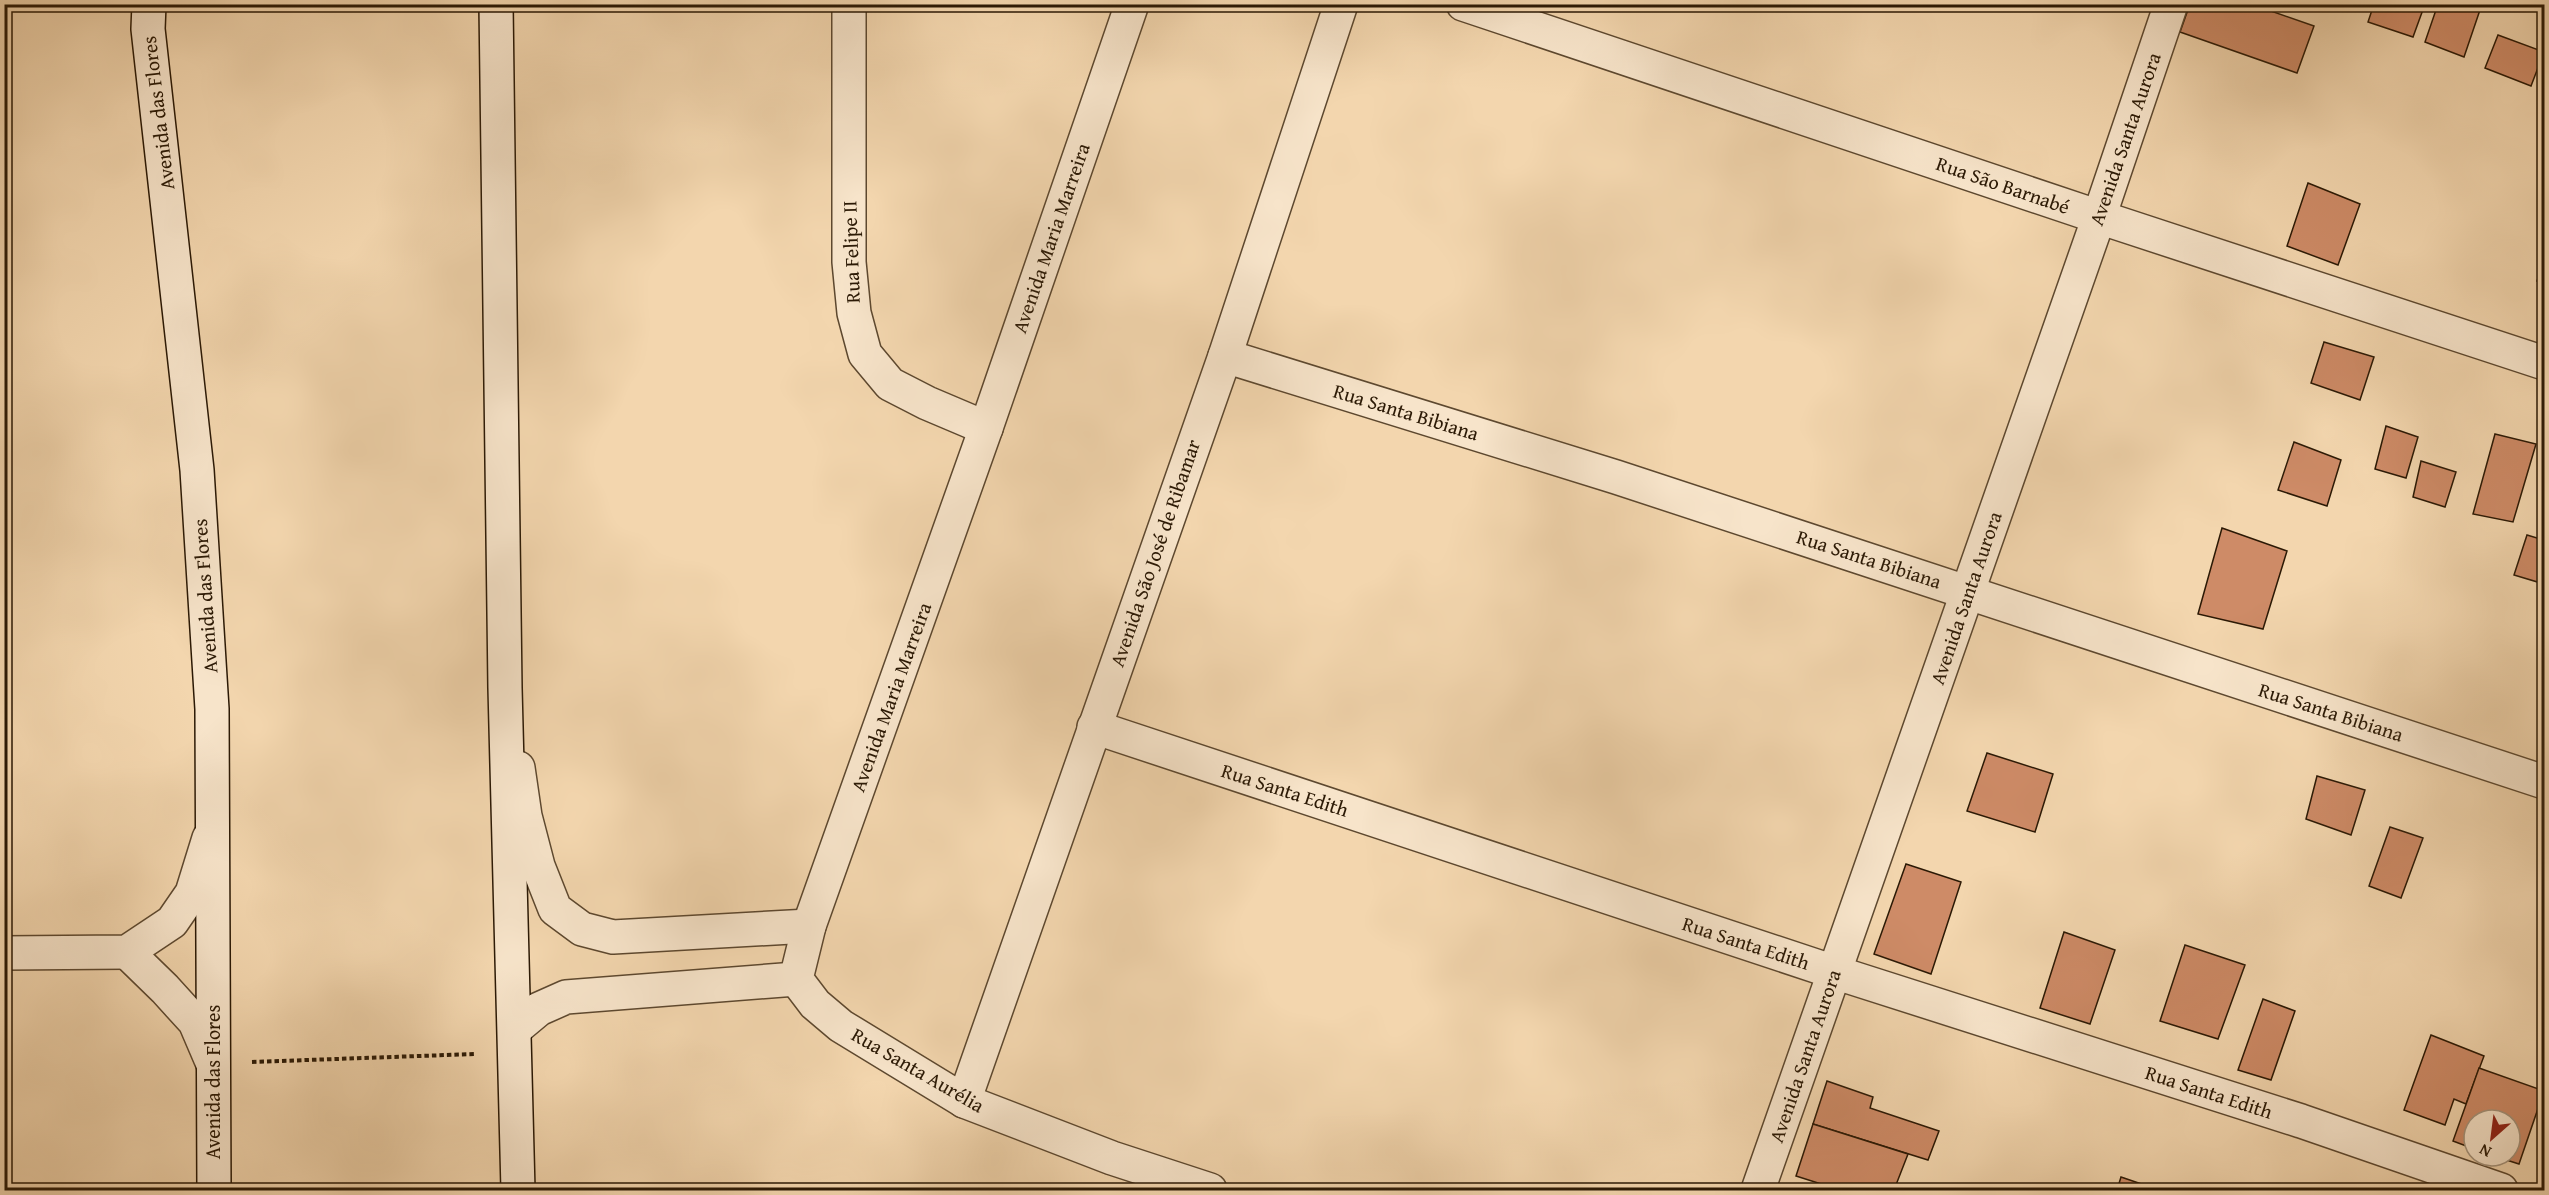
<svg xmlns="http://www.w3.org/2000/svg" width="2549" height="1195" font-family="'Gentium Book Plus',serif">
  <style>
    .building { fill: #ce8b67; stroke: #2b1905; stroke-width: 1.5 }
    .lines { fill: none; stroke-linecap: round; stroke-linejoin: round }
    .minor-casing { stroke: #5d482f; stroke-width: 36 }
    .tertiary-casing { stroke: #5d482f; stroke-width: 36 }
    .secondary-casing { stroke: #2b1905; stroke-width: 36 }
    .path { stroke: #2b1905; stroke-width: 4; stroke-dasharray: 4.5 3; stroke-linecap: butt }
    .minor { stroke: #f7e4ca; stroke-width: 33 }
    .tertiary { stroke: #f7e4ca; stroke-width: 33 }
    .secondary { stroke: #f7e4ca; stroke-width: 33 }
    .labels { text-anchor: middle; stroke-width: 4.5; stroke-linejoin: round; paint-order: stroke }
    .street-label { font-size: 20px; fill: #2b1905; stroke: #f7e4ca }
  </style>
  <rect width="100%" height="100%" fill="#f3d6ae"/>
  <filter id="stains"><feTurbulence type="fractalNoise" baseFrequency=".00333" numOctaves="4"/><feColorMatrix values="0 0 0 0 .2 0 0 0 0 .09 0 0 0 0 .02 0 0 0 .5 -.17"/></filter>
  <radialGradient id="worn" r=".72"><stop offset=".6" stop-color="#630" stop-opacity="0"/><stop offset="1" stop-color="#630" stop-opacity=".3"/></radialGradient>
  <!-- building -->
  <g class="building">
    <polygon points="2190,4 2251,4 2314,26 2297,73 2180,32"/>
    <polygon points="2374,4 2425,4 2413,37 2368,22"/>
    <polygon points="2438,4 2482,4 2464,57 2425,42"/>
    <polygon points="2498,35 2544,52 2531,86 2485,68"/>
    <polygon points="2308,183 2360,204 2338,265 2287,246"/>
    <polygon points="2544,260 2544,284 2537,281"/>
    <polygon points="2324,342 2374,357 2360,400 2311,383"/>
    <polygon points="2386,426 2418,437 2406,478 2375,469"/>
    <polygon points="2495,434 2536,444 2513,522 2473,514"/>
    <polygon points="2294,442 2341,460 2327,506 2278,490"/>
    <polygon points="2421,461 2456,472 2445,507 2413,497"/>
    <polygon points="2222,528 2287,551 2263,629 2198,614"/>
    <polygon points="2527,535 2544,540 2544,584 2514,575"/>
    <polygon points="1987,753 2053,774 2035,832 1967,811"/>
    <polygon points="2317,776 2365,790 2351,835 2306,819"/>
    <polygon points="2390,827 2423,838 2401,898 2369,886"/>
    <polygon points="1906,864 1961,882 1931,974 1874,954"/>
    <polygon points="2064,932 2115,950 2090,1024 2040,1008"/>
    <polygon points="2185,945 2245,965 2218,1039 2160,1021"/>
    <polygon points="2263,999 2295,1011 2271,1080 2238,1070"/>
    <polygon points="2431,1035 2484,1056 2466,1104 2454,1099 2445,1125 2404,1110"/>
    <polygon points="2479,1068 2544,1091 2519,1164 2494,1156 2510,1156 2510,1120 2474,1120 2474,1149 2453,1141"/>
    <polygon points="1827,1081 1873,1097 1870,1108 1939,1131 1928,1160 1813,1124"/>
    <polygon points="1813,1124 1908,1154 1894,1190 1840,1190 1796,1176"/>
    <polygon points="2121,1177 2159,1190 2117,1190"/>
    <polygon points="1966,1184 1985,1190 1964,1190"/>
  </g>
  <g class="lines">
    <!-- minor casing -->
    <g class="minor-casing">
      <g id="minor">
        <polyline points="849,4 849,262 854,313 865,354 890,384 927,403 986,428"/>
        <polyline points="1132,4 986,428 809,926 796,979 815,1004 841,1026 964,1101 1112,1158 1210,1190"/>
        <polyline points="1463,4 2099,217 2544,363"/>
        <polyline points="1225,356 1616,477 2544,782"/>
        <polyline points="1094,727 1834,972 2301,1121 2501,1190"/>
        <polyline points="518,768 525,816 538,866 555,909 582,929 613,937 809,926"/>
        <polyline points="127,952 165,989 195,1022 213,1064"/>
        <polyline points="4,953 127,952 172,922 192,893 209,838"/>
        <polyline points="515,1029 539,1009 566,997 796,979"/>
        <polyline points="964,1101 1225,356 1341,4"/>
      </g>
    </g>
    <!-- tertiary casing -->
    <g class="tertiary-casing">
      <polyline id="tertiary" points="1758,1190 2099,217 2171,4"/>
    </g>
    <!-- secondary casing -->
    <g class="secondary-casing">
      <g id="secondary">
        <polyline points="149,4 148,29 197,470 212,709 214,1190"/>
        <polyline points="496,4 505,688 518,1190"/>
      </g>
    </g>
    <!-- path -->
    <polyline class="path" points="252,1062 475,1054"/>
    <!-- minor -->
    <use href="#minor" class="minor"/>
    <!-- tertiary -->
    <use href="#tertiary" class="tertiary"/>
    <!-- secondary -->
    <use href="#secondary" class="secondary"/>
  </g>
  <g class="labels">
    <!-- street labels -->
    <g class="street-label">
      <text transform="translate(158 113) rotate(-97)" y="7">Avenida das Flores</text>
      <text transform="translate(2125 139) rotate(-71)" y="7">Avenida Santa Aurora</text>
      <text transform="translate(2003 185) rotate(19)" y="7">Rua São Barnabé</text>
      <text transform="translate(1051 238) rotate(-71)" y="7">Avenida Maria Marreira</text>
      <text transform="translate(851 252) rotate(-92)" y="7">Rua Felipe II</text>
      <text transform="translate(1406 412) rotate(17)" y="7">Rua Santa Bibiana</text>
      <text transform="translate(1155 553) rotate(-71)" y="7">Avenida São José de Ribamar</text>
      <text transform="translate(1869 559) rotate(18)" y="7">Rua Santa Bibiana</text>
      <text transform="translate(205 596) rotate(-94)" y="7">Avenida das Flores</text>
      <text transform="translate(1966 598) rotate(-71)" y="7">Avenida Santa Aurora</text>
      <text transform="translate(891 697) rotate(-70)" y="7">Avenida Maria Marreira</text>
      <text transform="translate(2331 712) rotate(18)" y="7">Rua Santa Bibiana</text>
      <text transform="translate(1285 790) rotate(18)" y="7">Rua Santa Edith</text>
      <text transform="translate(1746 943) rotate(18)" y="7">Rua Santa Edith</text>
      <text transform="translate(1805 1056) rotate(-71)" y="7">Avenida Santa Aurora</text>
      <text transform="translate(918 1070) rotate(30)" y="7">Rua Santa Aurélia</text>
      <text transform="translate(213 1082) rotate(-90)" y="7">Avenida das Flores</text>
      <text transform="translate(2209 1092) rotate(18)" y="7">Rua Santa Edith</text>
    </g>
  </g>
  <!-- margin -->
  <rect width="2549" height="1195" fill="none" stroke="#f3d6ae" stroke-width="24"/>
  <rect x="6" y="6" width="2537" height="1183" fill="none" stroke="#2b1905" stroke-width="3"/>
  <rect x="12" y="12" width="2525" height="1171" fill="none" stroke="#2b1905" stroke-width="1.5"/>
  <!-- north arrow -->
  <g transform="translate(2492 1138) rotate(208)"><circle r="28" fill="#f7e4ca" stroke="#a5937b" stroke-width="1.5"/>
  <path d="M0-4.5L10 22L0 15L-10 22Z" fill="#8f2418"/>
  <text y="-9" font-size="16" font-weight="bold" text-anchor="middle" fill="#2b1905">N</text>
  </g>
  <rect width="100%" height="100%" filter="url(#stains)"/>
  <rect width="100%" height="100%" fill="url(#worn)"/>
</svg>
